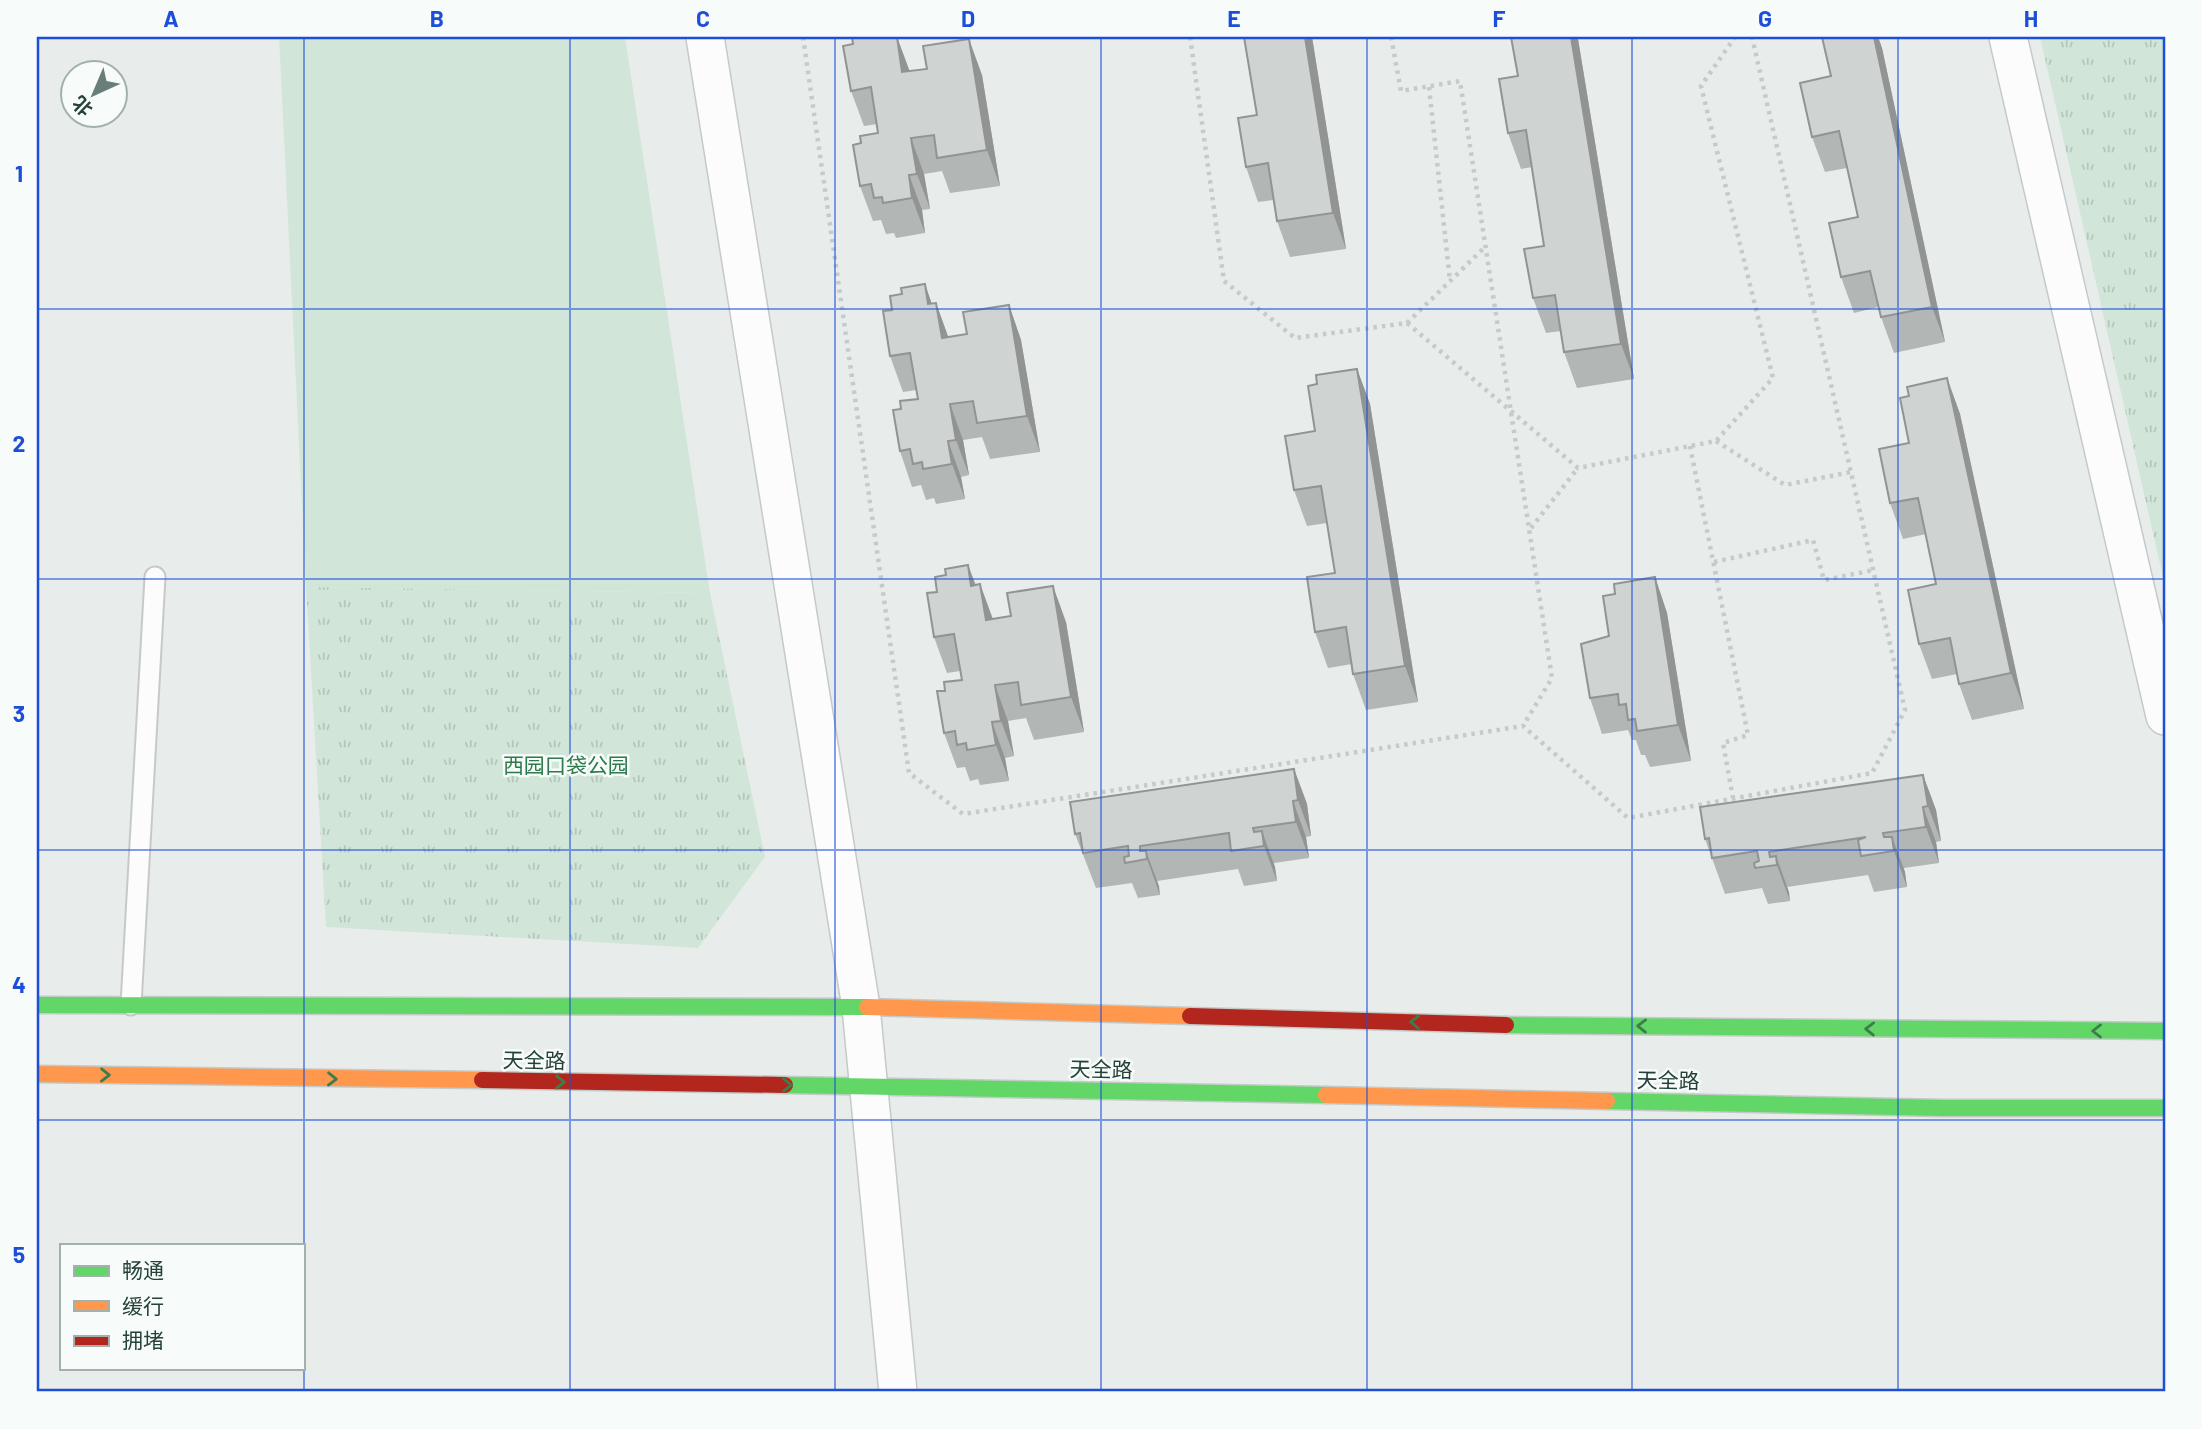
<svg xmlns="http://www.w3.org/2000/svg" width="2202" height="1429" font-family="Barlow,'Noto Sans SC',sans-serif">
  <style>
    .grass { fill: #d1e6d8 }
    .park { fill: url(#park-tufts) }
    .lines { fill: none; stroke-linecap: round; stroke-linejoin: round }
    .lane-casing { stroke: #c5cac8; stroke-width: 23 }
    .street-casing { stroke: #c5cac8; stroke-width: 40 }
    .fast-casing { stroke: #c3cbc8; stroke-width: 19 }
    .slow-casing { stroke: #c3cbc8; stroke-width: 19 }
    .jam-casing { stroke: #c3cbc8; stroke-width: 19 }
    .path { stroke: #c3ccca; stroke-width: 4.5; stroke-dasharray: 3.5 5; stroke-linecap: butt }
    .lane { stroke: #fcfcfc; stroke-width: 19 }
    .street { stroke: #fcfcfc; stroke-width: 37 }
    .fast { stroke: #63d668; stroke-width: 16 }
    .slow { stroke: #ff974d; stroke-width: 16 }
    .jam { stroke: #b3261e; stroke-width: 16 }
    .wall { fill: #b2b6b5 }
    .shaded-wall { fill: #919493 }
    .building { fill: #cfd4d2; stroke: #919493; stroke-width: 2 }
    .oneway { stroke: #3d7d4c }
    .grid { fill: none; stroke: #1d4ed8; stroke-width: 2; stroke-opacity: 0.55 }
    .labels { text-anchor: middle; stroke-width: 5; stroke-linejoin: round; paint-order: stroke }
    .park-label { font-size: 21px; fill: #2d7a4b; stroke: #f7fbf9 }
    .street-label { font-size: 21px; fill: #24423a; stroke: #f7fbf9 }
    .neatline { fill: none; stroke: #1d4ed8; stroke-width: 2.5 }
    .grid-label { font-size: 23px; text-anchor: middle; font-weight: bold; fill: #1d4ed8 }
  </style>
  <defs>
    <pattern id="park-tufts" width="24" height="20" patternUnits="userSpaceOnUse" patternTransform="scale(1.75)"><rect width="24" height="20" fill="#d1e6d8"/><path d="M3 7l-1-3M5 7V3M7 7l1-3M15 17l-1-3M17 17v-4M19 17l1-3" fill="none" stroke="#b3c6ba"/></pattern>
  </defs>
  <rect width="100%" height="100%" fill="#e8edeb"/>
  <!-- grass -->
  <polygon class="grass" points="279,37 625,37 710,593 306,587"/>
  <!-- park -->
  <g class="park">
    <polygon points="2040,37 2165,37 2165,586"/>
    <polygon points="306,587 710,593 765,857 698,948 326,927"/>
  </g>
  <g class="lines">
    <!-- lane casing -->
    <g class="lane-casing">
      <polyline id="lane" points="131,1005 155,577"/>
    </g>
    <!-- street casing -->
    <g class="street-casing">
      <g id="street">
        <polyline points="705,37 861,1007 898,1392"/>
        <polyline points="2008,37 2165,716"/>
      </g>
    </g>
    <!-- fast casing -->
    <g class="fast-casing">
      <g id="fast">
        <polyline points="37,1005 867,1007"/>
        <polyline points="1506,1025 2165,1031"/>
        <polyline points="785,1085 1326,1095"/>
        <polyline points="1607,1101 1943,1108 2165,1108"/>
      </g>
    </g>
    <!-- slow casing -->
    <g class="slow-casing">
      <g id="slow">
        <polyline points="867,1007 1190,1016"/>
        <polyline points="37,1074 482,1080"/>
        <polyline points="1326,1095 1607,1101"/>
      </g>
    </g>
    <!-- jam casing -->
    <g class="jam-casing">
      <g id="jam">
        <polyline points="1190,1016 1506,1025"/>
        <polyline points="482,1080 785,1085"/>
      </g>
    </g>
    <!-- path -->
    <g class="path">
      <polyline points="803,37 909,773 963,814 1523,726 1628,818 1872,773 1905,710 1752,37"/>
      <polyline points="1190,37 1224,281 1295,338 1407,323 1578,468 1716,441 1773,378 1701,86 1735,37"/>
      <polyline points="1391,37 1401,91 1460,81 1552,678 1523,726"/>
      <polyline points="1429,87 1450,281"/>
      <polyline points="1407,323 1486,246"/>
      <polyline points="1716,441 1785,485 1851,472"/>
      <polyline points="1690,446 1748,735 1723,743 1733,798"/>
      <polyline points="1531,528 1578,468"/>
      <polyline points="1714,562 1813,540 1824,580 1874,570"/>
    </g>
    <!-- lane -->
    <use href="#lane" class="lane"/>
    <!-- street -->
    <use href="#street" class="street"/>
    <!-- fast -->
    <use href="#fast" class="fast"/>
    <!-- slow -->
    <use href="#slow" class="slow"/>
    <!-- jam -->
    <use href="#jam" class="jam"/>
  </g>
  <!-- wall -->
  <g class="wall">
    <polygon points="852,37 891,37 892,38 897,37 909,71 982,75 1000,186 950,193 942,171 924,174 930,209 922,210 925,233 896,238 894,233 886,234 881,220 873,221 860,186 861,143 878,133 877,124 864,126 851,91 853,44"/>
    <polygon points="1312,37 1346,249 1290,257 1277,221 1273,200 1258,202 1246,167 1257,115"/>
    <polygon points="1511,37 1577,37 1578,39 1634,379 1577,388 1564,352 1561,331 1546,333 1533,298 1544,246 1532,167 1521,169 1508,133 1518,76"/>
    <polygon points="1822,37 1878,37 1882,48 1945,342 1894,353 1881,317 1878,307 1854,313 1841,277 1858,217 1847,168 1825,172 1812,137 1831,76"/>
    <polygon points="925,284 932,304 936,303 948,337 967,334 1009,305 1021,340 1040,452 990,459 982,437 963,440 969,475 961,477 965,499 936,504 934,498 926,500 921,485 912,487 900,451 901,409 918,399 916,390 903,392 890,356 892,310"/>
    <polygon points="1357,369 1370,404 1418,702 1366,710 1353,674 1352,664 1328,668 1315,632 1335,573 1327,523 1307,526 1294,490 1315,431 1317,384"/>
    <polygon points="1947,378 1960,414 2024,709 1972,720 1959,684 1957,674 1932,679 1919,644 1936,584 1926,534 1903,539 1890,503 1909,443 1909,396"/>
    <polygon points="968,565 976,585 980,584 993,619 1066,622 1084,732 1034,740 1026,718 1008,721 1014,756 1005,758 1009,781 980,785 978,779 970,781 965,767 957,768 944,733 945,691 962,680 960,671 947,673 934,637 937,592 946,575"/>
    <polygon points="1655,577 1667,613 1691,761 1650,767 1645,755 1641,755 1636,740 1632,740 1628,730 1602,734 1590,698 1609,636 1615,594"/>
    <polygon points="1294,769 1307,804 1311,836 1306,837 1309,858 1274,863 1277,881 1244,886 1238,869 1157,881 1160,895 1138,898 1132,883 1096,888 1075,834"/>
    <polygon points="1923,775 1936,810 1941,841 1936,842 1939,863 1904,868 1907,887 1874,892 1868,875 1787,887 1790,901 1768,904 1762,888 1725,894 1705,839"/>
  </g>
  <!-- shaded-wall -->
  <g class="shaded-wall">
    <polygon points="897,37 910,72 902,72"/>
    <polygon points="1305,37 1312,37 1346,249 1333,213"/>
    <polygon points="1571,37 1577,37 1578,39 1634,379 1621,344"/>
    <polygon points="1874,37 1878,37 1882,48 1945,342 1932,307"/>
    <polygon points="969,39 982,75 1000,186 987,150"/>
    <polygon points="911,138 924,174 930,209 917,174"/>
    <polygon points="909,175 922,210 925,233 912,198"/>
    <polygon points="925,284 937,320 928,304"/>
    <polygon points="936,303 949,339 942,338"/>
    <polygon points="1009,305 1021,340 1040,452 1027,416"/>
    <polygon points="1357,369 1370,404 1418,702 1405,666"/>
    <polygon points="1947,378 1960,414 2024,709 2011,673"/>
    <polygon points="950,404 963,440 969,475 956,440"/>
    <polygon points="948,441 961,477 965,499 952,464"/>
    <polygon points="968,565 981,601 971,586"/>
    <polygon points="1655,577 1667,613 1691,761 1678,725"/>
    <polygon points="980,584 993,620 986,620"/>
    <polygon points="1053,586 1066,622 1084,732 1071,697"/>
    <polygon points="995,685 1008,721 1014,756 1001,721"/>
    <polygon points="992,722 1005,758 1009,781 996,745"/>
    <polygon points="1294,769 1307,804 1311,836 1298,800"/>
    <polygon points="1923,775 1936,810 1941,841 1928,806"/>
    <polygon points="1293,801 1306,837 1309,858 1296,822"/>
    <polygon points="1923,807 1936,842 1939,863 1926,827"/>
    <polygon points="1262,831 1275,867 1277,881 1264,846"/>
    <polygon points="1892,837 1905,872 1907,887 1894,851"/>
    <polygon points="1146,851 1159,886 1160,895 1147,859"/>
    <polygon points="1776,856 1789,892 1790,901 1777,865"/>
  </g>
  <!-- building -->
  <g class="building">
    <polygon points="852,37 888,37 888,38 897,37 902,72 927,69 923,46 969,39 987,150 937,158 934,135 911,138 917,174 909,175 912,198 883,203 882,197 874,198 871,184 860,186 853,145 861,143 860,136 878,133 871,87 851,91 843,46 853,44"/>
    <polygon points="1244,37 1305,37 1333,213 1277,221 1268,163 1246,167 1238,118 1257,115"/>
    <polygon points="1511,37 1571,37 1621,344 1564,352 1555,295 1533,298 1524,249 1544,246 1526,130 1508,133 1499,79 1518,76"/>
    <polygon points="1822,37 1874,37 1932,307 1881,317 1870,271 1841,277 1829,223 1858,217 1839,131 1812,137 1800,83 1831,76"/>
    <polygon points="925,284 928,304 936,303 942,338 967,334 963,312 1009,305 1027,416 977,423 973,401 950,404 956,440 948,441 952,464 923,469 922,462 913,464 910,449 900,451 893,410 901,409 900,401 918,399 910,353 890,356 883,311 892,310 890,296 902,294 901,288"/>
    <polygon points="1357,369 1405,666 1353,674 1346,627 1315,632 1307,577 1335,573 1321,486 1294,490 1285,436 1315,431 1308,386 1317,384 1316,375"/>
    <polygon points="1947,378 2011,673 1959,684 1950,638 1919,644 1908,590 1936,584 1918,498 1890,503 1879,449 1909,443 1900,398 1909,396 1907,387"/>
    <polygon points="968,565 971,586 980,584 986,620 1011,616 1007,593 1053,586 1071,697 1021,705 1018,682 995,685 1001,721 992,722 996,745 967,750 966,743 957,745 955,731 944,733 937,691 945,691 944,682 962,680 954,634 934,637 927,593 937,592 935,577 946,575 945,569"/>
    <polygon points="1655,577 1678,725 1637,731 1635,719 1628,720 1626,704 1619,705 1618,694 1590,698 1581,644 1609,636 1603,596 1615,594 1614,584"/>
    <polygon points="1294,769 1298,800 1293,801 1296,822 1253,828 1254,832 1262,831 1264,846 1231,851 1229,833 1140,846 1140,851 1146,851 1147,859 1125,863 1124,857 1129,856 1128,846 1083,853 1080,833 1075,834 1070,802"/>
    <polygon points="1923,775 1928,806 1923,807 1926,827 1883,833 1884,837 1892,837 1894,851 1861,856 1858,840 1866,837 1769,852 1770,857 1776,856 1777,865 1755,868 1754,863 1759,861 1757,851 1712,858 1709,838 1705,839 1700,807"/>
  </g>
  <!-- one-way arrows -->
  <defs><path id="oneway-chevron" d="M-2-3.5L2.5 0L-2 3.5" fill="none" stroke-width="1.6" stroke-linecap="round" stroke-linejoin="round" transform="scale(1.75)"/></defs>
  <g class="oneway">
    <use href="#oneway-chevron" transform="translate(1415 1022) rotate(-178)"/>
    <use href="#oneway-chevron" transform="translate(1642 1026) rotate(-179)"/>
    <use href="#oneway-chevron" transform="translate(1870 1029) rotate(-179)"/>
    <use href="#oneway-chevron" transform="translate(2097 1031) rotate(-180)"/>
    <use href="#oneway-chevron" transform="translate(105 1075) rotate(1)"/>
    <use href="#oneway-chevron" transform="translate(332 1079) rotate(1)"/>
    <use href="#oneway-chevron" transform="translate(560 1082) rotate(1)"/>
    <use href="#oneway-chevron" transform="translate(787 1085) rotate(1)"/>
  </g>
  <!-- grid -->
  <path class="grid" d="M304,37V1392M570,37V1392M835,37V1392M1101,37V1392M1367,37V1392M1632,37V1392M1898,37V1392M37,309H2165M37,579H2165M37,850H2165M37,1120H2165"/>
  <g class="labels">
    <!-- park labels -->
    <g class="park-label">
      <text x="566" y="773">西园口袋公园</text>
    </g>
    <!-- street labels -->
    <g class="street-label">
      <text transform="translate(534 1061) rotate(1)" y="7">天全路</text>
      <text transform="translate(1101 1070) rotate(1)" y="7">天全路</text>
      <text transform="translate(1668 1081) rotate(1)" y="7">天全路</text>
    </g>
  </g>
  <!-- border -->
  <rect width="2202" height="1429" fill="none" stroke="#f7fbf9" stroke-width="77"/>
  <!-- legend -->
  <rect x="60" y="1244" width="245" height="126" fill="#f7fbf9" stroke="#a3b1ad" stroke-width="2"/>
  <rect x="74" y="1266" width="35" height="10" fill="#63d668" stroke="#a3b1ad" stroke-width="2"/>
  <text x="122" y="1278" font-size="21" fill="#24423a">畅通</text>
  <rect x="74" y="1301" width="35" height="10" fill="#ff974d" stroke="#a3b1ad" stroke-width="2"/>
  <text x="122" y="1314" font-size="21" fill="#24423a">缓行</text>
  <rect x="74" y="1336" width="35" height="10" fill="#b3261e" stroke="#a3b1ad" stroke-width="2"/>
  <text x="122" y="1348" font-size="21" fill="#24423a">拥堵</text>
  <!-- north arrow -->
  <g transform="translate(94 94) rotate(224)"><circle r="33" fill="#f7fbf9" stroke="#a3b1ad" stroke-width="2"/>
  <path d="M0-5L12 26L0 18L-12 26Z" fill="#697e78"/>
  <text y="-10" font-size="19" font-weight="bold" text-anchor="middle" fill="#24423a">北</text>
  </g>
  <rect x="38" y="38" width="2126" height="1352" class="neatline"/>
  <g class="grid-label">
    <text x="171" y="27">A</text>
    <text x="437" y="27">B</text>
    <text x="703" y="27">C</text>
    <text x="968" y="27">D</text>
    <text x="1234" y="27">E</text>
    <text x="1499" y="27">F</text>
    <text x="1765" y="27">G</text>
    <text x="2031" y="27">H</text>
    <text x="19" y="182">1</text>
    <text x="19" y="452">2</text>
    <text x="19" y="722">3</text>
    <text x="19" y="993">4</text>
    <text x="19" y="1263">5</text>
  </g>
</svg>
